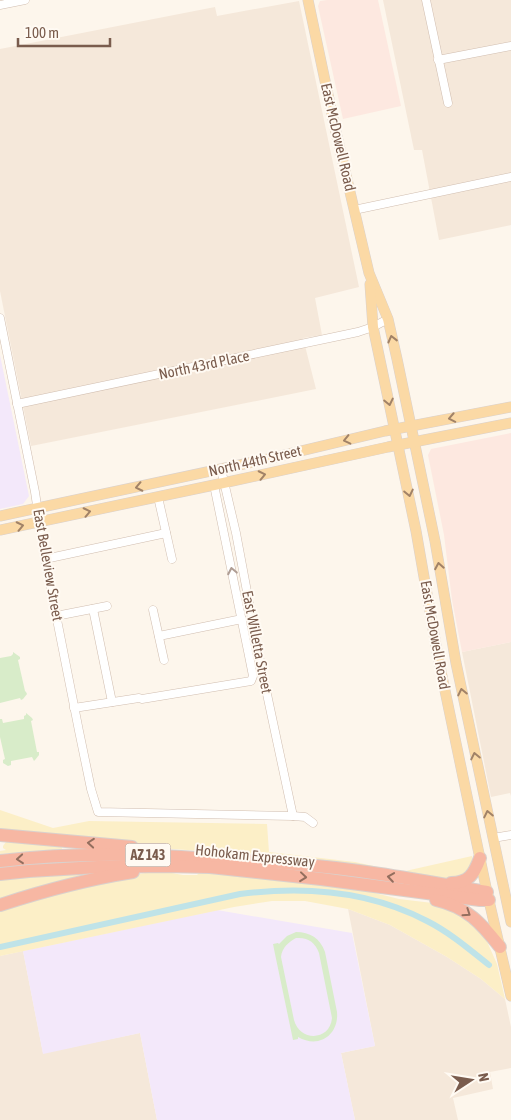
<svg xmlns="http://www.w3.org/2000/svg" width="511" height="1120" font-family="'Asap Condensed',sans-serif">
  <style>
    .residential { fill: #f5e8da }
    .commercial { fill: #fde8e0 }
    .education { fill: #f3e8fa }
    .green { fill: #d8ecc9; fill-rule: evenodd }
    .sand { fill: #fcefc7 }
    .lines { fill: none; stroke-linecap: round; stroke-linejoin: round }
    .canal { stroke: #bfe3e8; stroke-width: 6 }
    .minor-casing { stroke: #d1beb0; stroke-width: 9 }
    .major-casing { stroke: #dad1cd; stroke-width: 11 }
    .highway-casing { stroke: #dad1cd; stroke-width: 14 }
    .minor { stroke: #fff; stroke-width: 8 }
    .major { stroke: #fbd9a5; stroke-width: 10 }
    .highway { stroke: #f7b7a3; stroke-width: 12 }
    .oneway { stroke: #a18267 }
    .oneway2 { stroke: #af9d94 }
    .oneway3 { stroke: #936e5e }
    .labels { text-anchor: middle; stroke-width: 4; stroke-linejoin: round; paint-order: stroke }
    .shield { fill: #fffaf3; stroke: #a28b7f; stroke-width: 1 }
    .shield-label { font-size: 14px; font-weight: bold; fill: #7a5c4d }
    .street-label { font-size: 15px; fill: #7a5c4d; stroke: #fffaf3 }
  </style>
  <rect width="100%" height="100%" fill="#fdf6ec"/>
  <!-- residential -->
  <g class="residential">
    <polygon points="383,0 511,0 511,225 439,240 422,150 414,150"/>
    <polygon points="299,1 359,287 315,298 322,335 303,338 316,389 31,446 0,291 0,49 215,7 217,16"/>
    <polygon points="511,642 511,796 510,793 491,797 462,652"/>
    <polygon points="348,909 390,925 447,957 481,979 505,999 511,1027 511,1068 490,1072 493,1089 453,1098 458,1120 355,1120 341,1053 375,1046"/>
    <polygon points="23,951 43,1053 140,1033 157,1120 0,1120 0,956"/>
  </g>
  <!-- commercial -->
  <g class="commercial">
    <polygon points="327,0 378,0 401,106 343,119 318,6 320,1"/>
    <polygon points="511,433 511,642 462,652 452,600 444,535 428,455 431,449"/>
  </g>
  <!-- education -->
  <g class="education">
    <polygon points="0,355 29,496 23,504 0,509"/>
    <polygon points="217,910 352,933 375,1046 341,1053 355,1120 157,1120 140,1033 43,1054 23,951"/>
  </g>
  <!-- green -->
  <g class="green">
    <polygon points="13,652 20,657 20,659 18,660 25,691 26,692 27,694 23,699 21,700 20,698 0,703 0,658 11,656 13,654"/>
    <polygon points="26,713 32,718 33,720 31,721 37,752 39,752 39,755 35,760 34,761 32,757 11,761 11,765 8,766 3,763 3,760 5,759 0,737 0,719 2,719 3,723 24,719 24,716 26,715"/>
    <path d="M296,932C310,932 320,938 325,952L337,1012C339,1035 319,1049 298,1037V1039L293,1040L275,954L273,944L278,943L279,944L287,936ZM296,938C308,937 315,942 319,953L332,1018C330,1041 300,1042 294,1020L281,957C282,947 289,942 296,938Z"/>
  </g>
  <!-- sand -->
  <g class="sand">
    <polygon points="0,810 53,828 89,821 267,824 269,852 355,862 401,872 472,856 473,866 456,880 259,855 173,849 0,831"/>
    <polygon points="0,841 61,844 62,849 0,854 0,851 6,850 3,848 3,846 6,842"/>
    <polygon points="83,873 82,878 0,902 0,880"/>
    <polygon points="145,873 172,873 183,875 197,875 199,873 249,877 359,889 399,899 441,904 463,916 485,937 497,964 505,999 481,979 447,957 390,925 348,909 305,901 272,901 234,907 0,956 0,910 113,878"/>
  </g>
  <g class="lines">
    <!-- canal -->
    <path class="canal" d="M0,947L240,894C303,886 370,891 427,921C449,932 469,949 489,965"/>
    <!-- minor casing -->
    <g class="minor-casing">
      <g id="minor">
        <polyline points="426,0 448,103"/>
        <polyline points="0,5 25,0"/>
        <polyline points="438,60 511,46"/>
        <polyline points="354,210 511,177"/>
        <polyline points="0,318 35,492 45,559 79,731 91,789 98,812 293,816 305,817 313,823"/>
        <polyline points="17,404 358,332 373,327 388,319"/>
        <polyline points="221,469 236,533 261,666 293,816"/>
        <polyline points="158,497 172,559"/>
        <polyline points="45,559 166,533"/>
        <polyline points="93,609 112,702"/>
        <polyline points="153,610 164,660"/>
        <polyline points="56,616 107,606"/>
        <polyline points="159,636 242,619"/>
        <polyline points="74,708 139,698 142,699 251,681 253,676 248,651 214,485"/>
        <polyline points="493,838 511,835"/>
      </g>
    </g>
    <!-- major casing -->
    <g class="major-casing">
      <g id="major">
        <polyline points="308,0 335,128 369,273 388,319 397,359 435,541 456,663 511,922"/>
        <polyline points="370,284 373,327 416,531 438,657 487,892 511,996"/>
        <polyline points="0,516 263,460 385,431 511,407"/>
        <polyline points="0,530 214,485 388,447 511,423"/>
      </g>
    </g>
    <!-- highway casing -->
    <g class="highway-casing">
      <g id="highway">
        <polyline points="0,835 132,847"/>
        <path d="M0,861C77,852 150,854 227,860C250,861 273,862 295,864C360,869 423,881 487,892"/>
        <polyline points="0,874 29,871 98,867 165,866 210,867 321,879 480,900 489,900"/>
        <path d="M451,883C469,883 474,874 480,858"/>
        <path d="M436,900C467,907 481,923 500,947"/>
        <path d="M0,905C43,891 88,879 133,872"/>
      </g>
    </g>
    <!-- minor -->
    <use href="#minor" class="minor"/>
    <!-- major -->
    <use href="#major" class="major"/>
    <!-- highway -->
    <use href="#highway" class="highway"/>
  </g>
  <!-- one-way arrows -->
  <defs><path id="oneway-chevron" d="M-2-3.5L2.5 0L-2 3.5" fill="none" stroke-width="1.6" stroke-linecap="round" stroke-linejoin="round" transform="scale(1.25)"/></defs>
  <g class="oneway">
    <use href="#oneway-chevron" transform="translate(392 339) rotate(-104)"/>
    <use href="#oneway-chevron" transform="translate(389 402) rotate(78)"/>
    <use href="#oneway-chevron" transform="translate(452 418) rotate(169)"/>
    <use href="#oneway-chevron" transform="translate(347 440) rotate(167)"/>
    <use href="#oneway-chevron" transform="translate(262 475) rotate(-12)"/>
    <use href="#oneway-chevron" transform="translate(139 487) rotate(168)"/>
    <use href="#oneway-chevron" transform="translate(409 493) rotate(78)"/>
    <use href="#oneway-chevron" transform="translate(87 512) rotate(-12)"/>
    <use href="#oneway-chevron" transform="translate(20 526) rotate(-12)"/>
    <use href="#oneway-chevron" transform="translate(439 566) rotate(-100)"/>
    <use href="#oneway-chevron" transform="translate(462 692) rotate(-102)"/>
    <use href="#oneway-chevron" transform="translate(475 756) rotate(-102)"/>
    <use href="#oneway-chevron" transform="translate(488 814) rotate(-102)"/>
  </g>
  <use class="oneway2" href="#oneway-chevron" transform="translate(232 571) rotate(-101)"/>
  <g class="oneway3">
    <use href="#oneway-chevron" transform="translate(91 843) rotate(-175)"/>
    <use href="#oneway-chevron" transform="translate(20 859) rotate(175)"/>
    <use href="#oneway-chevron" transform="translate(303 877) rotate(6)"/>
    <use href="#oneway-chevron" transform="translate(391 877) rotate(-172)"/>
    <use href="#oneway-chevron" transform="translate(467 913) rotate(34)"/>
  </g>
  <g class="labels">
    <!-- shield labels -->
    <rect class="shield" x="125.5" y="843.5" width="45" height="23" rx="4"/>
    <g class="shield-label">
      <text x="148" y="860">AZ 143</text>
    </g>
    <!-- street labels -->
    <g class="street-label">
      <text transform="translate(338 137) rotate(77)" y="5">East McDowell Road</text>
      <text transform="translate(204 365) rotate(-12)" y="5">North 43rd Place</text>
      <text transform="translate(255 461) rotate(-13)" y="5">North 44th Street</text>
      <text transform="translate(48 565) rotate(80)" y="5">East Belleview Street</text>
      <text transform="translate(435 635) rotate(80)" y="5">East McDowell Road</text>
      <text transform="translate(257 642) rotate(79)" y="5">East Willetta Street</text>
      <text transform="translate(255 856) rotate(6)" y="5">Hohokam Expressway</text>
    </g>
  </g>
  <!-- north arrow -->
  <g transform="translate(471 1080) rotate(78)" stroke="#fffaf3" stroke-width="4" paint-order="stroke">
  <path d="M0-4L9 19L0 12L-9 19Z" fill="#7a5c4d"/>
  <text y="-8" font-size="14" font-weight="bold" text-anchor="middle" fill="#7a5c4d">N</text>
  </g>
  <!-- scale -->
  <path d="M18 38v8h92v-8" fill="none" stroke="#7a5c4d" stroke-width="2.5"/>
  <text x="25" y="38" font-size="15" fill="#7a5c4d" stroke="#fffaf3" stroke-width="4" paint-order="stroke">100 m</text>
</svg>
